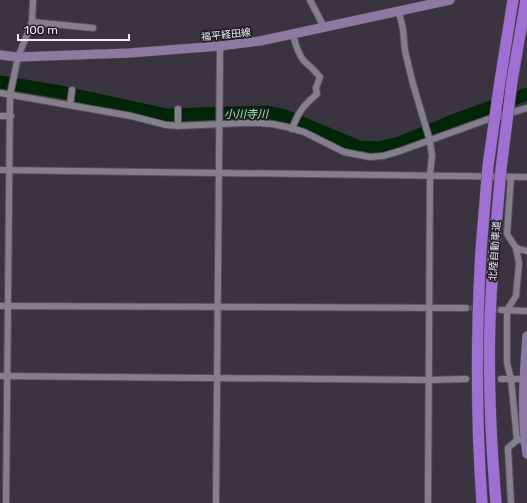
<svg xmlns="http://www.w3.org/2000/svg" width="527" height="503" font-family="Rubik,'Noto Sans JP',sans-serif">
  <style>
    .lines { fill: none; stroke-linecap: round; stroke-linejoin: round }
    .river { stroke: #002607; stroke-width: 13 }
    .street-tunnel { stroke: #544f5a; stroke-width: 6; stroke-dasharray: 6 3; stroke-linecap: butt }
    .street-casing { stroke: #55515b; stroke-width: 8 }
    .secondary-casing { stroke: #55515b; stroke-width: 10 }
    .highway-casing { stroke: #55515b; stroke-width: 12 }
    .street { stroke: #857f8d; stroke-width: 6 }
    .secondary { stroke: #8d7aa2; stroke-width: 9 }
    .highway { stroke: #a06fd3; stroke-width: 11 }
    .highway-bridge-casing { stroke: #55515b; stroke-width: 12; stroke-linecap: butt }
    .highway-bridge { stroke: #a06fd3; stroke-width: 11 }
    .labels { text-anchor: middle; stroke-width: 3.5; stroke-linejoin: round; paint-order: stroke }
    .street-label { font-size: 10px; fill: #edeaf2; stroke: #1f1d22 }
    .water-label { font-size: 11px; font-style: italic; fill: #90f5a1; stroke: #1f1d22 }
  </style>
  <rect width="100%" height="100%" fill="#39343f"/>
  <g class="lines">
    <!-- river -->
    <polyline class="river" points="0,82 61,92 167,115 267,112 285,116 359,147 378,148 400,143 455,120 527,94"/>
    <!-- street-tunnel -->
    <polyline class="street-tunnel" points="466,308 501,310"/>
    <!-- street casing -->
    <g class="street-casing">
      <g id="street">
        <polyline points="310,0 324,27"/>
        <polyline points="399,12 403,29 405,51 413,84 430,141 432,156 430,175 428,503"/>
        <polyline points="32,22 33,0"/>
        <polyline points="0,93 131,116 166,125 178,126 244,123 259,123 272,124 287,127 304,132 344,152 370,157 383,156 400,151 486,120 527,108"/>
        <polyline points="70,105 72,90"/>
        <polyline points="0,116 11,116"/>
        <polyline points="178,126 178,109"/>
        <path d="M292,129C299,111 303,106 317,94L316,88L320,77C315,71 310,66 304,61C298,54 295,43 293,34"/>
        <polyline points="0,170 527,177"/>
        <polyline points="511,177 507,234 516,248"/>
        <polyline points="0,306 466,308"/>
        <polyline points="501,310 527,311"/>
        <polyline points="0,376 428,380 466,379"/>
        <polyline points="501,379 524,379"/>
        <polyline points="517,440 511,379 507,363 507,310 516,296 519,263 516,248 527,251"/>
        <polyline points="6,503 10,95 18,57 32,22 93,28"/>
        <polyline points="216,503 220,46"/>
        <polyline points="511,503 508,448 517,440 519,440"/>
      </g>
    </g>
    <!-- secondary casing -->
    <g class="secondary-casing">
      <g id="secondary">
        <polyline points="0,55 18,57 129,53 220,46 260,41 450,0"/>
        <path d="M527,336C524,375 521,415 527,454"/>
      </g>
    </g>
    <!-- highway casing -->
    <g class="highway-casing">
      <g id="highway">
        <polyline points="500,81 513,0"/>
        <polyline points="512,81 526,0"/>
        <path d="M481,250C476,335 476,418 482,503"/>
        <path d="M494,250C492,274 491,297 490,320C488,381 491,442 496,503"/>
      </g>
    </g>
    <!-- street -->
    <use href="#street" class="street"/>
    <!-- secondary -->
    <use href="#secondary" class="secondary"/>
    <!-- highway -->
    <use href="#highway" class="highway"/>
    <!-- highway-bridge casing -->
    <g class="highway-bridge-casing">
      <g id="highway-bridge">
        <polyline points="481,250 488,166 500,81"/>
        <polyline points="494,250 501,169 512,81"/>
      </g>
    </g>
    <!-- highway-bridge -->
    <use href="#highway-bridge" class="highway-bridge"/>
  </g>
  <g class="labels">
    <!-- street labels -->
    <g class="street-label">
      <text transform="translate(226 34) rotate(-6)" y="4">福平経田線</text>
      <text transform="translate(494 251) rotate(-86)" y="4">北陸自動車道</text>
    </g>
    <!-- water labels -->
    <g class="water-label">
      <text x="246" y="118">小川寺川</text>
    </g>
  </g>
  <!-- scale -->
  <path d="M18 34v6h111v-6" fill="none" stroke="#edeaf2" stroke-width="2"/>
  <text x="24" y="34" font-size="12" fill="#edeaf2" stroke="#1f1d22" stroke-width="3" paint-order="stroke">100 m</text>
</svg>
